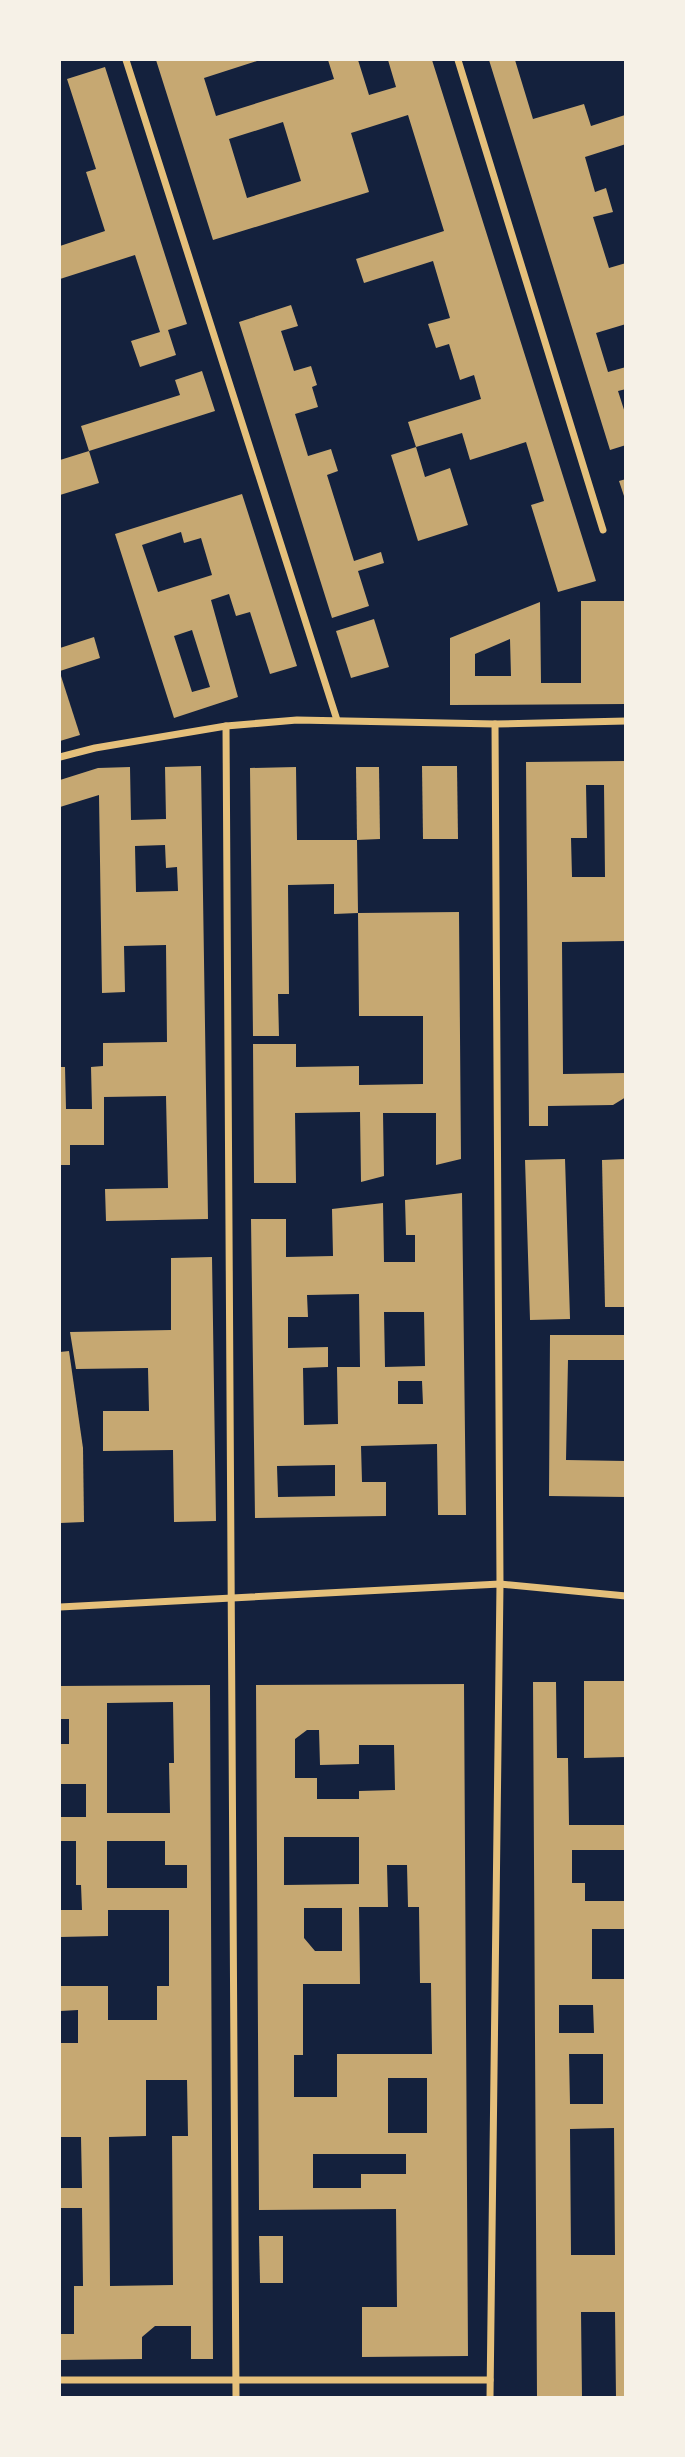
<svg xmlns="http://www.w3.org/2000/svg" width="685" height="2457" font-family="Poppins,sans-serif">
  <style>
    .building { fill: #c6a872; fill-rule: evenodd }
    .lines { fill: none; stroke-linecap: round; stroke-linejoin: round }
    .minor { stroke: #e5c07b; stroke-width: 7 }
  </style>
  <rect width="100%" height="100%" fill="#14213d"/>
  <!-- building -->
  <g class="building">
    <path d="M156,60H260L204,78L216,116L334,79L328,60H358L369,95L396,87L388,60H432L596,581L558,592L531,505L544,501L526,442L470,460L462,433L416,447L408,422L481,399L474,375L460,380L449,344L436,348L428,324L450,318L433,261L364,283L356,259L444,231L408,115L351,133L369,192L213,240ZM283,122L301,181L247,198L229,139Z"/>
    <polygon points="489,60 515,60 533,119 584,104 591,126 625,115 626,144 585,157 595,192 606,188 613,212 593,217 609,268 626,263 626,324 596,333 608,372 626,367 626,389 618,391 626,416 626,445 610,450"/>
    <polygon points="105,67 187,324 168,330 176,355 140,367 131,341 160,332 135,255 60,279 60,246 105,231 86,172 96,169 67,79"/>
    <polygon points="291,305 298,326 281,331 294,371 311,366 317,385 312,387 318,407 295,414 308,456 331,449 338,471 327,475 354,561 381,552 384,563 358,571 369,606 332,618 239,322"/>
    <polygon points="202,371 215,411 89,451 81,426 180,395 175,380"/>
    <polygon points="416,447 425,477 450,468 468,525 418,541 391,455"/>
    <polygon points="89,451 99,483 60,495 60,460"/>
    <polygon points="626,479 626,499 625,499 619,481"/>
    <path d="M242,494L297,666L270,674L250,612L236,616L229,594L211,600L238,697L174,718L115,534ZM181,532L184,543L201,538L212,575L158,592L142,545ZM192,630L210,687L192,692L174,636Z"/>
    <path d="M581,601H626V704L450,705V638L540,602L541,683H581ZM510,639L511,676H475V654Z"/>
    <polygon points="374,619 389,667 351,678 336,631"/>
    <polygon points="94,637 100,658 60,671 60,648"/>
    <polygon points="60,673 80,735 60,741"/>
    <path d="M626,761V941L562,942L563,1074L626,1073V1097L613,1105L548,1106V1126H529L526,762ZM586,785H604L605,877H572L571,838H587Z"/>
    <path d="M201,766L208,1219L106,1221L105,1189L168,1188L166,1096L104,1097V1145H70V1165H60V1067H65L66,1109H92L91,1067L103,1066V1043L167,1042L166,945L124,946L125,992L102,993L99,795L60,807V780L98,768L130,767L131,820L166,819L165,767ZM165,845L166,868L177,867L178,891L136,892L135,846Z"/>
    <polygon points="422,766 457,766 458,839 423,839"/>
    <polygon points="296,767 297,840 357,840 358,913 334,914 334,884 288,885 289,994 278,994 279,1036 253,1036 250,768"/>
    <polygon points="356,767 379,767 380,839 357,840"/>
    <polygon points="459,912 461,1159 436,1165 436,1113 383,1113 384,1176 361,1182 360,1112 295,1113 296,1183 254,1183 253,1044 296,1044 296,1067 359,1066 359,1085 423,1084 423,1016 359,1016 358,913"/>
    <polygon points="565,1159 570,1319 530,1320 525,1160"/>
    <polygon points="626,1159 626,1307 605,1307 602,1160"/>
    <path d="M462,1193L466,1515H438L437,1444L361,1446L362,1482H386V1516L255,1518L251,1219H286V1257L333,1256L332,1209L383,1203L384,1262H415V1235H406L405,1200ZM359,1294L360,1367H337L338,1424L304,1425L303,1368L328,1367V1347L288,1348V1317H308L307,1295ZM384,1312H424L425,1366L385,1367ZM398,1381H422L423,1404H398ZM335,1465V1496L278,1497L277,1466Z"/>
    <polygon points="212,1257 216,1521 174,1522 173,1450 103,1451 103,1411 149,1411 148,1368 76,1369 70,1332 171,1330 171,1258"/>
    <polygon points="550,1335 626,1335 626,1360 568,1360 566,1460 626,1461 626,1497 549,1496"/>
    <polygon points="69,1351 83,1448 84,1522 60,1523 60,1352"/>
    <polygon points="584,1681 626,1681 626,1757 584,1758"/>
    <path d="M533,1682H556L557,1758H568L569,1825H626V1850H572V1883H585V1901H626V1929H592V1979H626V2398H616L615,2312H581L582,2398H537ZM559,2005H593L594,2033H559ZM569,2054H603V2104H570ZM614,2128L615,2255H571L570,2129Z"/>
    <path d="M464,1684L468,2356L362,2357V2307H397L396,2209L259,2210L256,1685ZM307,1730H319L320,1765L359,1764V1745H394L395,1790L359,1791V1799H317V1778H295V1739ZM284,1837H359V1884L284,1885ZM387,1865H407L408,1907H419L420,1983H431L432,2054H337V2097H294V2055H303V1984H360L359,1907H388ZM304,1908H342V1951H315L304,1938ZM388,2078H427V2133H388ZM313,2154H406V2174H361V2188H313Z"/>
    <path d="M210,1685L213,2359H191V2326H155L142,2337V2359L60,2360V2334H74V2286H83L82,2208H60V2188H82L81,2137H60V2043H78V2010L60,2011V1986H108V2020H157V1986H169V1910H108V1936L60,1937V1910H82L81,1885H76V1841H60V1817H86V1784H60V1744H69V1719H60V1686ZM173,1702L174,1763H169L170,1813H107V1703ZM107,1841H165V1865H187V1888H107ZM146,2080H187L188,2136H172L173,2285L110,2286L109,2137L146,2136Z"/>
    <polygon points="259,2236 283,2236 283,2283 260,2283"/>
  </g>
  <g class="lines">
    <!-- minor -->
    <g class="minor">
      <polyline points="126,60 337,720"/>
      <polyline points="458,60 603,530"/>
      <polyline points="226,726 236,2398"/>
      <polyline points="60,757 95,748 226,726 297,720 495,724 626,721"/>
      <polyline points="60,1607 500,1584 626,1596"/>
      <polyline points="60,2380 490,2380"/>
      <polyline points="490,2398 500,1584 495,724"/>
    </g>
  </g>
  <!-- border -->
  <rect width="685" height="2457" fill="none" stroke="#f6f1e7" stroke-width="122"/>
</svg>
